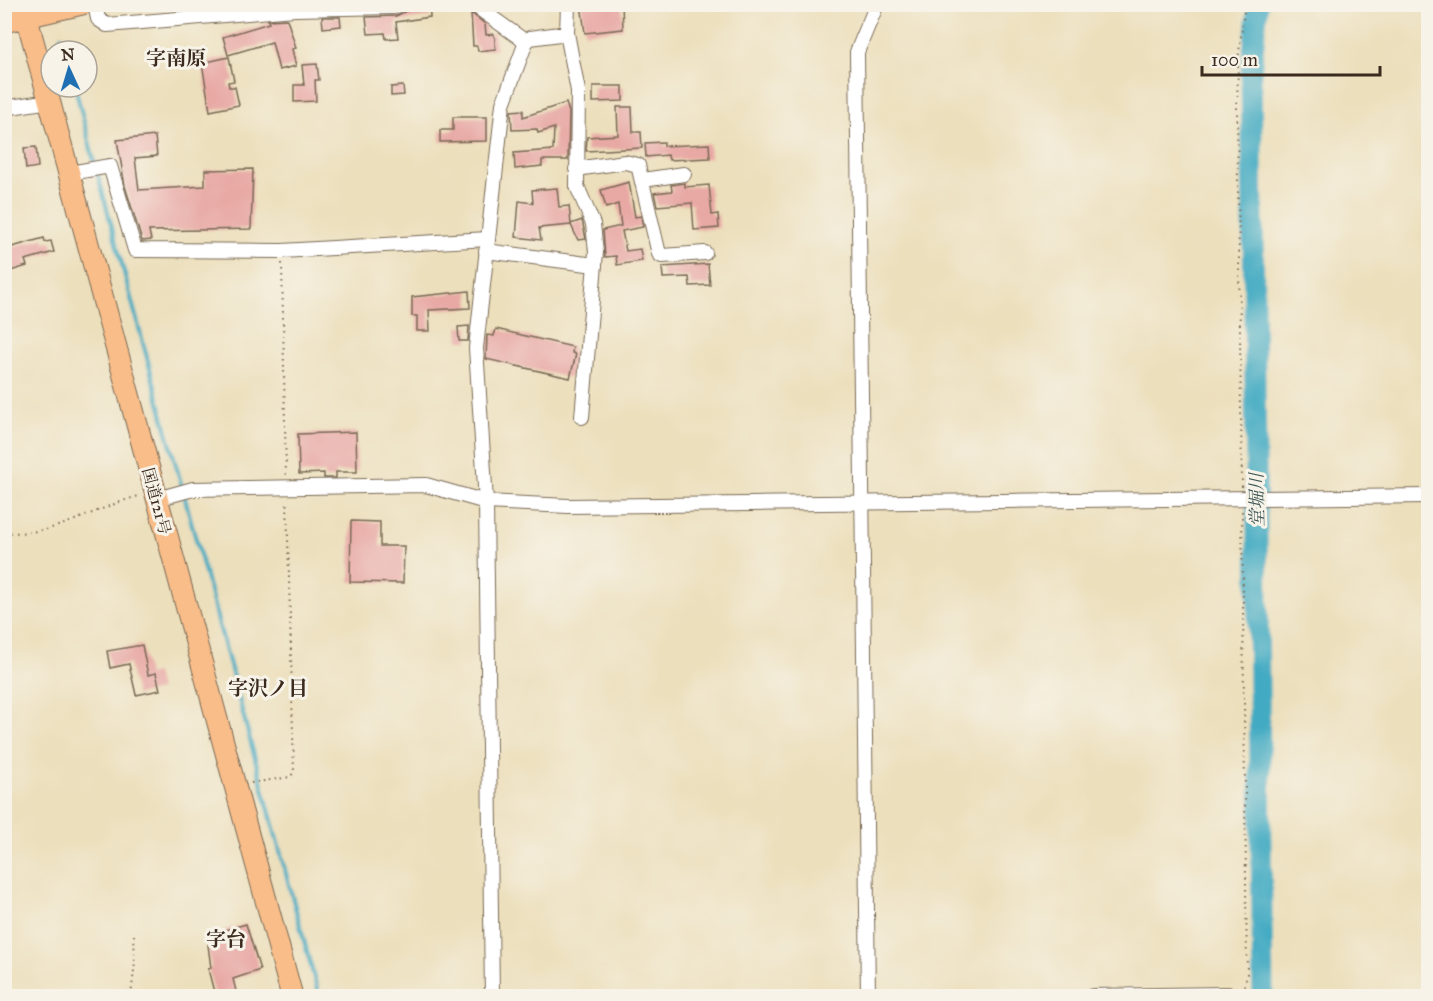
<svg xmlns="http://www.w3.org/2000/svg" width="1433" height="1001" font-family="'IM FELL Great Primer','Noto Serif JP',serif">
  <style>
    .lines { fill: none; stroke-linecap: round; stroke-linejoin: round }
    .stream { stroke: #42aac2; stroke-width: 4 }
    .river { stroke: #42aac2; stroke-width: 21 }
    .building { fill: #e8a8a4 }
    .minor-casing { stroke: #796955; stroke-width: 16 }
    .highway-casing { stroke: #796955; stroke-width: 23 }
    .path { stroke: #796955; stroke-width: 2; stroke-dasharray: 1.5 4.5; stroke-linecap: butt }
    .minor { stroke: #fff; stroke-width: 14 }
    .highway { stroke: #f8bd89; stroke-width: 21 }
    .labels { text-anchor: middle; stroke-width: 6; stroke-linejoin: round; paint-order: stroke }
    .street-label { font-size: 16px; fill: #3b2a1e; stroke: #f7f3e8 }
    .water-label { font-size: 18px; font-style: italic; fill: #3d5757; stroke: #f7f3e8 }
    .quarter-label { font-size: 20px; font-weight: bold; fill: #3b2a1e; stroke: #f7f3e8 }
  </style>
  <rect width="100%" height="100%" fill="#f7f3e8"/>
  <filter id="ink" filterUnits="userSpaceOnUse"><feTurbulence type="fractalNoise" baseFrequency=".0167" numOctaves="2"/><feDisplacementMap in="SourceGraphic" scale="12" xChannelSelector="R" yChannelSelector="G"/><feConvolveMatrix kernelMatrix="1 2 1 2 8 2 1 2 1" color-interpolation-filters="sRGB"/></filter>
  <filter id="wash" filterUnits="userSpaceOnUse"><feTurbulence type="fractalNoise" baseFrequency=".008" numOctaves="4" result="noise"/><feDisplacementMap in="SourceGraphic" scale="24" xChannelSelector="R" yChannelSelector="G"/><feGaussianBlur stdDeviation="1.35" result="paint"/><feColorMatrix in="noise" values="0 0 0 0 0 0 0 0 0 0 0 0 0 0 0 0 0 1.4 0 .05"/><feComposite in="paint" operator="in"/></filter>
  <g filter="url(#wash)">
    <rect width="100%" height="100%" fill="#ecdfbc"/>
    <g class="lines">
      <!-- stream -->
      <g class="stream">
        <polyline points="61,36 65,51"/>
        <polyline points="75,87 95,165"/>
        <polyline points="97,172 319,996"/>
      </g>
      <!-- river -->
      <polyline class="river" points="1258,4 1251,72 1263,996"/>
    </g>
    <g id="blocks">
      <!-- building -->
      <g class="building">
        <polygon points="411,4 429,4 430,17 396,22 398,38 386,39 385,33 368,34 366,17 396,16 412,8"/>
        <polygon points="581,4 622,4 623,29 585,33"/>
        <polygon points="471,13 485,24 486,35 494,34 496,49 478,51 477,46 473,46"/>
        <polygon points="322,17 340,17 341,26 323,28"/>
        <polygon points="287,19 296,48 292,49 296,66 279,70 272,42 228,55 223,37 269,23 268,20"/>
        <polygon points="229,57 234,81 228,82 229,87 235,87 239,105 210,111 202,63"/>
        <polygon points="317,64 319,80 315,80 316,101 294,102 294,85 304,85 302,65"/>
        <polygon points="403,86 404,95 391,96 391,87"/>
        <polygon points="593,86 623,86 623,101 593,102"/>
        <polygon points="566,103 569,112 568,160 542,160 542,166 515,169 514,153 553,150 554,128 538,133 537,129 512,130 511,111 523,110 523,117"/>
        <polygon points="617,107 632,107 633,132 641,132 642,148 586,151 587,137 618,135"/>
        <polygon points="453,117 487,117 487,141 440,142 440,130 453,130"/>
        <polygon points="155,136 157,156 135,158 139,190 205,186 205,170 253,169 251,229 149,231 151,240 142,241 125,186 117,140"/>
        <polygon points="664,142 664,146 709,144 710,158 669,160 668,155 646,157 645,143"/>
        <polygon points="36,147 38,167 26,169 24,148"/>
        <polygon points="629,182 635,217 641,216 643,227 622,231 626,251 640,249 642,261 617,265 616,256 605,257 603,230 621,226 618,204 606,208 601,190"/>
        <polygon points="685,183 685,187 709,185 712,215 718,214 719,228 694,230 692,203 657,206 654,193 672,191 671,185"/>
        <polygon points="557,188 559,207 569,206 571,224 582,220 586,239 578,240 571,225 539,228 541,240 516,237 519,201 533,203 532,190"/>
        <polygon points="4,229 8,229 12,247 44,238 45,242 51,241 54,252 25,260 27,266 4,273"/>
        <polygon points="708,264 710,285 690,286 689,277 663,278 662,267"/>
        <polygon points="469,291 470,308 429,310 430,331 417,331 417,316 412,316 412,297"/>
        <polygon points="469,326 468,341 459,341 458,327"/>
        <polygon points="496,329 573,347 572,353 576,354 570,378 486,359 487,335 494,336"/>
        <polygon points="356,432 357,472 336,472 336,478 324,478 324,473 299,474 298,434"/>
        <polygon points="351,521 380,522 380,546 404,546 403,583 350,582"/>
        <polygon points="142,645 148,675 156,673 160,690 136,695 129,664 110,668 107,651"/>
        <polygon points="246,924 260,970 233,979 237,995 215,996 208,969 211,968 208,945 228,940 225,930"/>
      </g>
    </g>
  </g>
  <g filter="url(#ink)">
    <use href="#blocks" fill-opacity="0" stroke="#796955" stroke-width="1.5"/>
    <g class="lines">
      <!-- minor casing -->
      <g class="minor-casing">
        <g id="minor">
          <polyline points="95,4 98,19 107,25 295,9 393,7 402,4"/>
          <polyline points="473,4 526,42"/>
          <polyline points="568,4 567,33 578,91 577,186 593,224 596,252 582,417"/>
          <polyline points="4,108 50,101"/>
          <polyline points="576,169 625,162 638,165 659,254 662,256 705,253"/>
          <polyline points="70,173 110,166 135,250 282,251 488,239"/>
          <polyline points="643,180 684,174"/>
          <polyline points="486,251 595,265"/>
          <polyline points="157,499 193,489 426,485 486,502 568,506 1428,496"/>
          <polyline points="492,996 486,502 476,348 503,104 526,42 530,38 567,33"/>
          <polyline points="868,996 857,52 877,4"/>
          <polyline points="1092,996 1228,994 1233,996"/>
        </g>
      </g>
      <!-- highway casing -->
      <g class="highway-casing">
        <g id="highway">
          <polyline points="23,4 292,996"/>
          <polyline points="4,22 82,4"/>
        </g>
      </g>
      <!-- path -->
      <g class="path">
        <polyline points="127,10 148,4"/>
        <polyline points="282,263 286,477"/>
        <polyline points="1242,487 1237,109 1238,60 1245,4"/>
        <polyline points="1242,511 1247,976 1243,990"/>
        <path d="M4,532C54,538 93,508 139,496"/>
        <polyline points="251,783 290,777 294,772 287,500"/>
        <polyline points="131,996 135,962 134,935"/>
      </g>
      <!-- minor -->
      <use href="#minor" class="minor"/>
      <!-- highway -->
      <use href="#highway" class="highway"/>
    </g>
  </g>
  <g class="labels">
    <!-- street labels -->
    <g class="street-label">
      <text transform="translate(157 501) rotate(75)" y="6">国道121号</text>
    </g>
    <!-- water labels -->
    <g class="water-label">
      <text transform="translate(1257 500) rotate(-91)" y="6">堂堀川</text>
    </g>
    <!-- quarter labels -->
    <g class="quarter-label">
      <text x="176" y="65">字南原</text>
      <text x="268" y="695">字沢ノ目</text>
      <text x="226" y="946">字台</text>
    </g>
  </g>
  <!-- margin -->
  <rect width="1433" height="1001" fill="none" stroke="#f7f3e8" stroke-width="24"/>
  <!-- north arrow -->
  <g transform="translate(69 69) rotate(356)"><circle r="28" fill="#f7f3e8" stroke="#aca397" stroke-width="1.5"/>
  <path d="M0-4.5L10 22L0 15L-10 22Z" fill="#1f6fb2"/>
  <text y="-9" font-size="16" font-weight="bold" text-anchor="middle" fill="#3b2a1e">N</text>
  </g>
  <!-- scale -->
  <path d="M1202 66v9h178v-9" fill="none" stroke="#3b2a1e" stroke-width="3"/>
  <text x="1211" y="66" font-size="18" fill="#3b2a1e" stroke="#f7f3e8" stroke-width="4.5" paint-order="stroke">100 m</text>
</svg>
